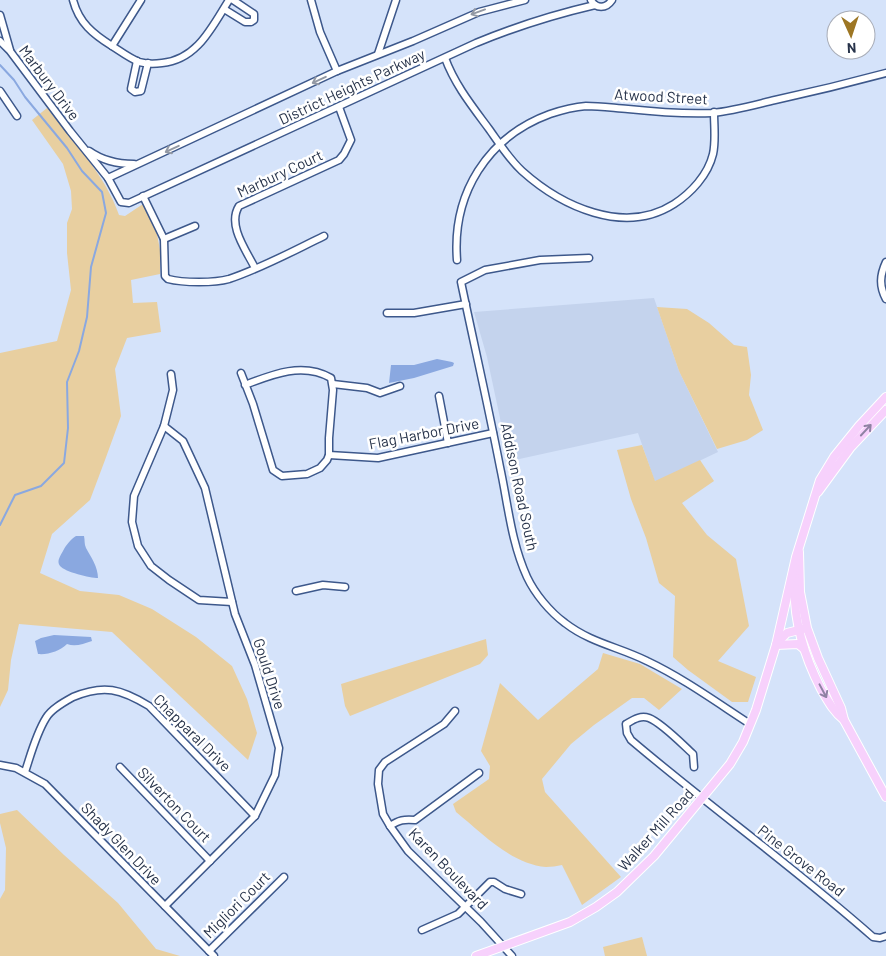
<svg xmlns="http://www.w3.org/2000/svg" width="886" height="956" font-family="Barlow,sans-serif">
  <style>
    .built { fill: #c4d3ed }
    .green { fill: #e8cfa0 }
    .water { fill: #8aa8e0 }
    .lines { fill: none; stroke-linecap: round; stroke-linejoin: round }
    .stream { stroke: #8aa8e0; stroke-width: 2 }
    .minor-casing { stroke: #3d588b; stroke-width: 9 }
    .major-casing { stroke: #fff; stroke-width: 10 }
    .minor { stroke: #fff; stroke-width: 6 }
    .major { stroke: #f7d1fc; stroke-width: 8 }
    .oneway { stroke: #9399a4 }
    .oneway2 { stroke: #8f82a3 }
    .labels { text-anchor: middle; stroke-width: 5; stroke-linejoin: round; paint-order: stroke }
    .street-label { font-size: 15px; fill: #27334a; stroke: #fff }
  </style>
  <rect width="100%" height="100%" fill="#d5e3fa"/>
  <!-- built -->
  <polygon class="built" points="654,298 679,371 718,452 655,482 638,433 506,462 500,418 487,357 474,312"/>
  <!-- green -->
  <g class="green">
    <path d="M47,108C72,140 106,176 119,215L125,216L143,204L157,234L160,250V274L131,280L133,303L157,302L161,332L127,338L115,369L121,416L105,460L90,500L52,534L40,573L80,591L119,595L152,609L196,637L232,666L247,699L257,733L248,760L112,632L19,624L11,660L8,690L0,707V353L57,341L71,290L67,253V223L72,209L71,191L63,164L32,120Z"/>
    <polygon points="657,307 687,309 709,323 734,345 747,347 751,375 749,395 763,430 747,440 717,449 679,371"/>
    <polygon points="642,445 655,481 700,460 714,481 682,503 707,535 736,559 749,626 718,661 756,677 748,702 732,702 688,670 673,657 675,596 659,583 646,538 631,499 617,450"/>
    <polygon points="486,639 488,655 480,664 350,716 345,706 341,684"/>
    <path d="M603,653L640,664L682,689L659,710L644,698H632L594,725L571,744L542,779L545,792L621,877L582,905L562,865C557,866 551,867 546,867C511,864 482,833 456,812L453,804L489,779L490,766L481,751L500,683L538,720L598,669Z"/>
    <polygon points="17,810 64,855 118,903 156,949 180,956 0,956 0,899 5,890 6,848 0,823 0,814"/>
    <polygon points="642,937 647,956 605,956 603,947"/>
  </g>
  <!-- water -->
  <g class="water">
    <polygon points="437,359 452,362 454,363 453,366 414,378 389,383 391,365 414,365"/>
    <path d="M76,536H84C85,540 84,544 86,548C91,557 98,567 98,578C90,578 65,572 60,566C56,561 61,555 63,551C66,545 71,539 76,536Z"/>
    <path d="M54,635L91,637L92,641C83,644 75,647 67,644C60,651 48,655 38,654L35,641L41,638Z"/>
  </g>
  <g class="lines">
    <!-- stream -->
    <polyline class="stream" points="0,65 14,80 25,97 67,148 82,171 102,192 106,213 91,267 87,317 79,351 67,382 68,428 64,463 41,486 15,495 0,525"/>
    <!-- minor casing -->
    <g class="minor-casing">
      <g id="minor">
        <path d="M73,0C79,23 93,34 112,46C120,51 129,58 139,62C146,64 154,64 162,63C197,60 212,27 229,0"/>
        <polyline points="311,0 320,32 337,71"/>
        <path d="M591,0C596,9 606,9 612,0"/>
        <polyline points="224,9 245,22 251,22 254,20 254,14 233,0"/>
        <polyline points="0,15 10,50"/>
        <path d="M0,41L10,51L70,131L108,178L121,202L129,203L476,43C517,26 552,15 595,5"/>
        <polyline points="112,46 141,0"/>
        <polyline points="378,54 396,0"/>
        <path d="M445,58C455,85 472,106 489,129C499,143 509,159 522,171C561,206 624,236 674,204C691,193 708,175 713,154C716,141 714,126 714,112"/>
        <polyline points="137,61 131,89 135,92 141,91 148,63"/>
        <polyline points="0,91 17,116"/>
        <path d="M89,151C103,161 118,164 134,164"/>
        <polyline points="108,178 337,71 413,41 479,12 525,0"/>
        <path d="M143,196L164,239L165,276L168,279C183,283 215,283 229,279C262,268 293,251 324,236"/>
        <polyline points="164,239 195,226"/>
        <path d="M589,258L540,260L485,270L461,282C474,344 488,405 500,467C508,504 511,542 527,577C535,594 550,612 565,623C591,643 619,647 647,661C683,678 716,702 750,724"/>
        <path d="M457,260C452,194 487,137 550,114C562,110 574,107 586,106C600,106 614,108 628,109C656,112 684,114 712,113C733,111 754,105 775,100C812,92 849,83 886,73"/>
        <path d="M886,262C880,275 879,286 886,299"/>
        <path d="M255,268C246,250 227,225 239,206L339,160L344,154L351,140L339,107"/>
        <polyline points="387,313 414,313 466,304"/>
        <path d="M241,373L253,404L273,470L282,476L307,474L320,468L327,460L329,455V438L333,390L331,378C303,362 273,374 245,385"/>
        <polyline points="171,374 173,390 164,426 134,496 132,522 138,546 151,566 169,580 199,600 232,602"/>
        <polyline points="333,384 367,388 380,393 400,386"/>
        <polyline points="439,396 448,443"/>
        <polyline points="164,426 183,441 205,488 235,614 255,665 279,748 275,775 255,816 165,906"/>
        <polyline points="329,455 378,458 493,433"/>
        <polyline points="296,591 323,585 345,587"/>
        <polyline points="455,711 444,724 385,762 379,770 378,784 383,814 390,826 408,851 481,922 512,956"/>
        <polyline points="0,765 16,768 45,784 214,956"/>
        <polyline points="120,767 210,861"/>
        <path d="M694,767L693,754C683,745 662,723 649,718C640,715 633,720 626,724L627,733L631,740C710,807 795,868 873,937L880,938L886,936"/>
        <path d="M25,772C31,754 36,734 46,718C51,709 64,702 73,697C104,684 121,689 149,706L255,816"/>
        <path d="M390,826C399,820 404,819 415,820L479,773"/>
        <polyline points="422,930 458,914 490,882 494,882 505,889 521,894"/>
        <polyline points="209,951 284,877"/>
      </g>
    </g>
    <!-- major casing -->
    <g class="major-casing">
      <g id="major">
        <polyline points="818,492 851,447 886,410"/>
        <polyline points="799,552 800,592 807,628 818,658 841,708 844,720"/>
        <path d="M795,576C792,616 803,654 821,689C828,701 833,711 844,720L886,797"/>
        <polyline points="777,643 787,633 803,629"/>
        <polyline points="776,645 798,644 804,649"/>
        <polyline points="476,956 570,922 596,907 617,892 654,856 730,764 743,742 756,710 776,645 796,557 820,480 834,457 859,426 886,397"/>
      </g>
    </g>
    <!-- minor -->
    <use href="#minor" class="minor"/>
    <!-- major -->
    <use href="#major" class="major"/>
  </g>
  <!-- one-way arrows -->
  <defs><path id="oneway-shaft" d="M-6 0H5M1.5-3L5.5 0L1.5 3" fill="none" stroke-width="1.6" stroke-linecap="round" stroke-linejoin="round" transform="scale(1.25)"/></defs>
  <g class="oneway">
    <use href="#oneway-shaft" transform="translate(478 12) rotate(160)"/>
    <use href="#oneway-shaft" transform="translate(319 80) rotate(155)"/>
    <use href="#oneway-shaft" transform="translate(172 149) rotate(155)"/>
  </g>
  <g class="oneway2">
    <use href="#oneway-shaft" transform="translate(866 430) rotate(-47)"/>
    <use href="#oneway-shaft" transform="translate(823 691) rotate(62)"/>
  </g>
  <g class="labels">
    <!-- street labels -->
    <g class="street-label">
      <text transform="translate(49 83) rotate(53)" y="5">Marbury Drive</text>
      <text transform="translate(352 87) rotate(-25)" y="5">District Heights Parkway</text>
      <text transform="translate(661 97) rotate(3)" y="5">Atwood Street</text>
      <text transform="translate(280 174) rotate(-25)" y="5">Marbury Court</text>
      <text transform="translate(424 434) rotate(-11)" y="5">Flag Harbor Drive</text>
      <text transform="translate(519 487) rotate(78)" y="5">Addison Road South</text>
      <text transform="translate(269 674) rotate(72)" y="5">Gould Drive</text>
      <text transform="translate(192 733) rotate(45)" y="5">Chapparal Drive</text>
      <text transform="translate(174 805) rotate(46)" y="5">Silverton Court</text>
      <text transform="translate(656 830) rotate(-48)" y="5">Walker Mill Road</text>
      <text transform="translate(121 844) rotate(46)" y="5">Shady Glen Drive</text>
      <text transform="translate(801 861) rotate(38)" y="5">Pine Grove Road</text>
      <text transform="translate(448 869) rotate(46)" y="5">Karen Boulevard</text>
      <text transform="translate(237 905) rotate(-45)" y="5">Migliori Court</text>
    </g>
  </g>
  <!-- north arrow -->
  <g transform="translate(851 35) rotate(177)"><circle r="24" fill="#ffffff" stroke="#a9adb7"/>
  <path d="M0-4L9 19L0 12L-9 19Z" fill="#9d7623"/>
  <text y="-8" font-size="14" font-weight="bold" text-anchor="middle" fill="#27334a">N</text>
  </g>
</svg>
